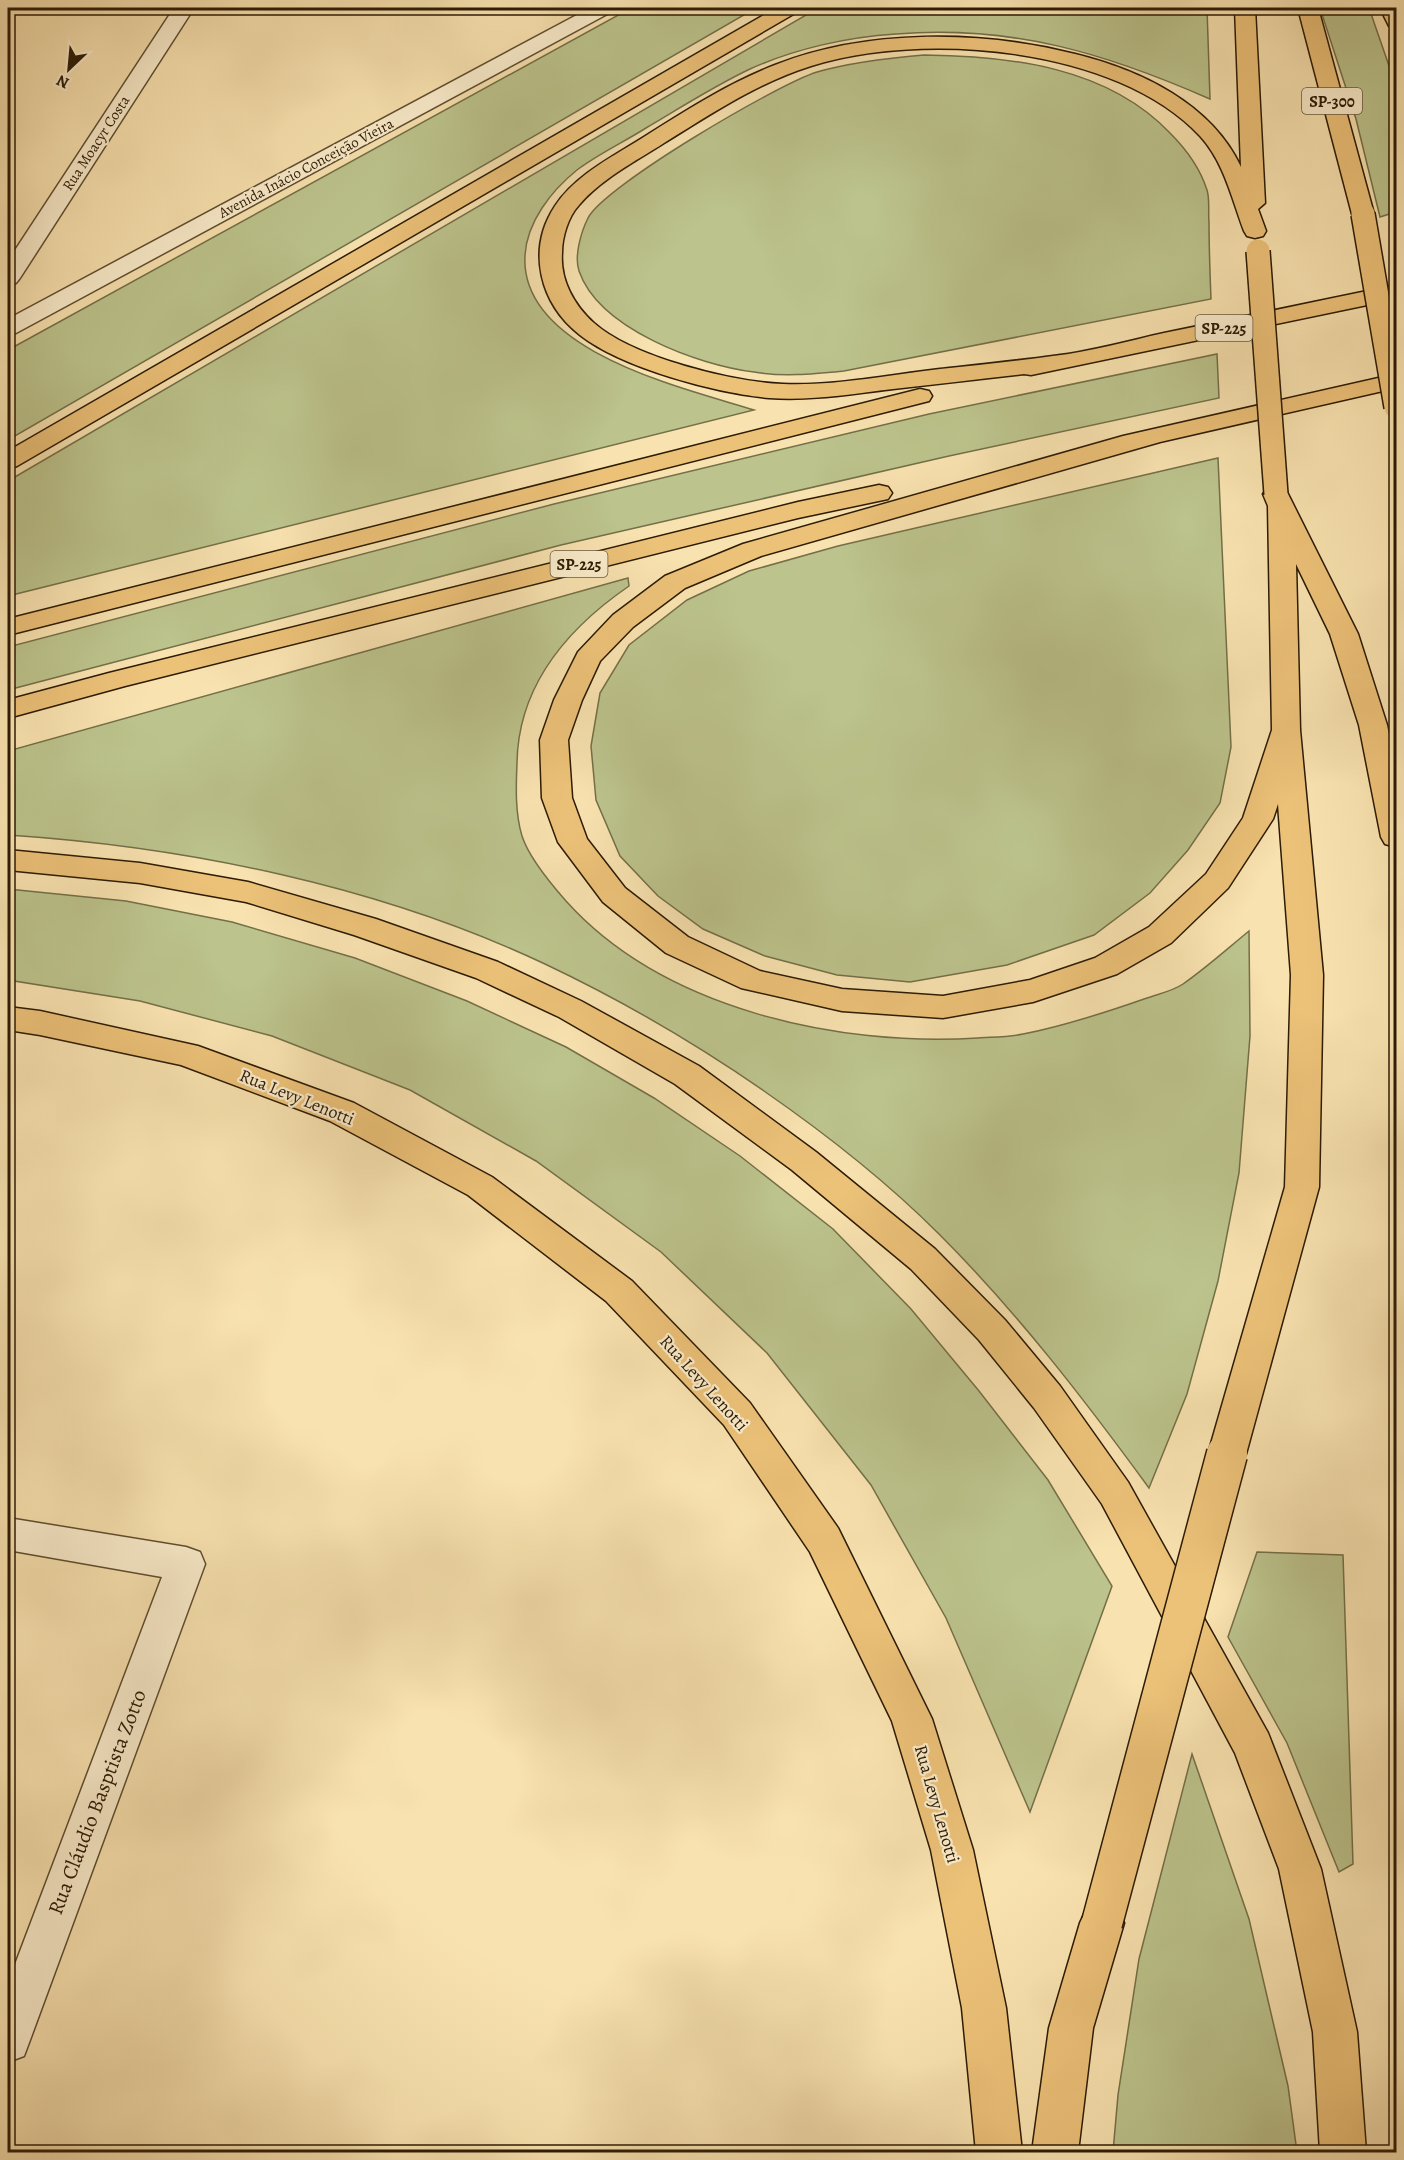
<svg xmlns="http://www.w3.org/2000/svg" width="1404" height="2160" font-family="Alegreya,serif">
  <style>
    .green { fill: #bcc38c; stroke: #746f48; stroke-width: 1.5 }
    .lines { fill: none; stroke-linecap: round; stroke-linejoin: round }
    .minor-casing { stroke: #5f4d30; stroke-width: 3 }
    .highway-casing { stroke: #2c1b05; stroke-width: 3 }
    .minor { fill: #faeccb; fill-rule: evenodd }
    .highway { fill: #ecc178; fill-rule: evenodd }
    .highway-bridge-far1-casing { stroke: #2c1b05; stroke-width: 26; stroke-linecap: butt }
    .highway-bridge-casing { stroke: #2c1b05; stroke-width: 43; stroke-linecap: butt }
    .highway-bridge-far1 { stroke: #ecc178; stroke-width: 23 }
    .highway-bridge { stroke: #ecc178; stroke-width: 40 }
    .labels { text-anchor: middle; stroke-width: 4.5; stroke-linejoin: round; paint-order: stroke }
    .far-street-label { font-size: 15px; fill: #2c1b05; stroke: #faeccb }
    .shield { fill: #faeccb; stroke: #6a5a40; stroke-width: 1.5 }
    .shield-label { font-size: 16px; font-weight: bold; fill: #2c1b05 }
    .street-label { font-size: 18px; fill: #2c1b05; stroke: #faeccb }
    .near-street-label { font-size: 21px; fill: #2c1b05; stroke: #faeccb }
  </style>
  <rect width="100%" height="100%" fill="#f8e2af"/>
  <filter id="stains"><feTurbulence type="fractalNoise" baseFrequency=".00333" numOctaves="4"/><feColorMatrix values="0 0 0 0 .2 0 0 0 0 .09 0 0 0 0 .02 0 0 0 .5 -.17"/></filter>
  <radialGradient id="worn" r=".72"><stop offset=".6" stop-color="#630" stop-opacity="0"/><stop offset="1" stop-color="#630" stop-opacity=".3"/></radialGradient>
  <!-- green -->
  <g class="green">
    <polygon points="631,8 756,8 8,440 8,350"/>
    <path d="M818,8H1207L1210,99C1105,53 1013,25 896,34C847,37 794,49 750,69C714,86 680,108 646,128C624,142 598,154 577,170C551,191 527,222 525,255C519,351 684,388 754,410L8,596V481Z"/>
    <polygon points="1320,8 1369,8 1396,86 1396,212 1380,217 1356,119"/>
    <path d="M924,55C1011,56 1107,67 1170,133C1186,149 1200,168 1207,190C1210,199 1208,212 1209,222C1209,248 1210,274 1211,299L844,371C813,374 784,377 754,372C698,365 599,329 579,271C574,256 581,232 588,218C604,186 778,84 817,72C852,62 888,58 924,55Z"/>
    <polygon points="1217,354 1219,398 949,456 561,545 8,690 8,647 554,504 929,414"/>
    <polygon points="1218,458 1231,747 1220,803 1188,850 1150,893 1094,935 1007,965 910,982 837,975 765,956 703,929 658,896 620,856 596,800 591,746 600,693 629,645 687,600 749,571 838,546"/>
    <path d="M628,578L629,586C568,628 518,685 517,763C516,786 515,813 522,836C529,858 551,884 566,901C663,1009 838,1047 978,1038C993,1037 1009,1037 1023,1034C1065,1026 1107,1012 1147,998C1158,994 1173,991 1183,984C1206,968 1227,949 1249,931L1250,1036L1239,1173L1218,1281L1187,1394L1149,1488C1084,1399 1017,1312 939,1234C886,1181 826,1134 764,1091C695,1043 621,1000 545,964C380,886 188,847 8,835V751Z"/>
    <polygon points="8,889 126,901 232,922 355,958 467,1001 566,1047 654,1098 740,1156 833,1229 911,1309 979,1391 1048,1480 1112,1586 1030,1812 946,1618 871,1485 767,1353 661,1252 536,1161 410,1090 272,1036 140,1001 8,980"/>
    <polygon points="1257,1552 1343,1555 1353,1864 1339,1872 1287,1743 1228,1637"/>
    <polygon points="1192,1754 1249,1919 1288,2086 1297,2152 1113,2152 1118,2095 1139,1959"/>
  </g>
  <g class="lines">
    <!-- minor casing -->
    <g class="minor-casing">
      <g id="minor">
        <polygon points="174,8 194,8 20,278 16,283 8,285 8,261"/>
        <polygon points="590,8 614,8 611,12 16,333 8,335 8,319"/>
        <polygon points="8,1518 186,1547 200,1552 205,1564 30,2040 24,2056 8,2062 8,1983 162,1577 8,1550"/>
      </g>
    </g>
    <!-- highway casing -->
    <g class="highway-casing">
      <g id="highway">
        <polygon points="776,8 800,8 797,12 17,466 8,469 8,451"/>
        <path d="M1235,8H1255L1265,203L1258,209L1266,231L1263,236L1255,238L1247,236L1244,231C1232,199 1224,162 1200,136C1116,46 922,31 811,66C757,83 711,114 664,143C636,161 601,179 579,205C568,217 562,237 562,253C560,280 574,305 594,323C632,357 732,382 783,384C835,386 888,375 940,369C977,365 1016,361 1053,356C1090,352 1128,341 1164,333C1242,317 1319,301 1396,285V299L1031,375L1024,374C980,379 937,384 893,389C852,394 810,401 769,398C716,393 622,368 580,335C540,304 526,250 555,206C576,174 616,155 647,135C688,109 729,83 775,65C866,29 981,30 1075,54C1140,70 1211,103 1241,167Z"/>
        <polygon points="1298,8 1318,8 1374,214 1371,219 1363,221 1355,219 1352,214"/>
        <polygon points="1380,8 1396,8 1396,28 1389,26"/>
        <polygon points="1396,374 1396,388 1160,442 761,556 685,588 633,627 600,661 582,700 568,740 572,798 587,839 625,888 688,937 760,971 842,989 943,996 1030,980 1095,958 1149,927 1206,874 1243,818 1272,730 1268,506 1263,494 1267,488 1276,486 1285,488 1358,634 1387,725 1396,768 1396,847 1385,844 1381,837 1359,725 1330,634 1296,564 1300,730 1323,975 1319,1187 1246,1454 1240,1465 1227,1470 1214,1465 1208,1454 1285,1187 1291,975 1278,804 1273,819 1228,888 1171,943 1117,974 1033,1002 943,1018 842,1011 741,988 666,953 603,902 558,842 542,798 540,740 554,700 578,652 613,615 665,576 743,544 1123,436"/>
        <polygon points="920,389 929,391 932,396 929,401 8,635 8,619"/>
        <polygon points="879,485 888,487 892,493 888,499 798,518 125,686 8,718 8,700 109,673 798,502"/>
        <polygon points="8,850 140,863 248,882 376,919 498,962 581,1001 699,1066 816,1152 935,1249 1005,1320 1060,1386 1128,1482 1268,1733 1321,1869 1357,2032 1366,2152 1320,2152 1313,2032 1279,1869 1235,1753 1102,1504 1034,1408 979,1340 911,1269 792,1170 675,1084 559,1017 476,978 354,935 246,902 140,883 8,870"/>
        <polygon points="8,1007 40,1011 198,1046 354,1103 492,1177 632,1281 750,1403 838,1528 932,1719 973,1850 1006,2008 1022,2152 976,2152 962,2008 931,1850 892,1721 810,1552 724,1425 606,1301 468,1195 330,1121 181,1065 40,1035 8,1030"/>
        <polygon points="1102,1902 1117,1908 1124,1923 1093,2028 1078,2152 1032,2152 1049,2028 1080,1923 1087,1908"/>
      </g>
    </g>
    <!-- minor -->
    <use href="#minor" class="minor"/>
    <!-- highway -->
    <use href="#highway" class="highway"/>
    <!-- highway-bridge-far1 casing -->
    <g class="highway-bridge-far1-casing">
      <g id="highway-bridge-far1">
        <polyline points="1363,214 1396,407"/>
        <polyline points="1258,251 1276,494"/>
      </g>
    </g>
    <!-- highway-bridge casing -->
    <g class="highway-bridge-casing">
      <polyline id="highway-bridge" points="1102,1923 1227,1454"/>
    </g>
    <!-- highway-bridge-far1 -->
    <use href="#highway-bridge-far1" class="highway-bridge-far1"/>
    <!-- highway-bridge -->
    <use href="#highway-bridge" class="highway-bridge"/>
  </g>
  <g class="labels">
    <!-- far-street labels -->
    <g class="far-street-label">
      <text transform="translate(96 143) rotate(-57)" y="5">Rua Moacyr Costa</text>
      <text transform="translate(306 168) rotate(-28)" y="5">Avenida Inácio Conceição Vieira</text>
    </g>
    <!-- shield labels -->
    <g class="shield">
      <rect x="1302" y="88" width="60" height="26" rx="4.5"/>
      <rect x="1195.5" y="315" width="57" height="26" rx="4.5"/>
      <rect x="550.5" y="551" width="57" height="26" rx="4.5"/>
    </g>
    <g class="shield-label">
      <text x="1332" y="107">SP-300</text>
      <text x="1224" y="334">SP-225</text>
      <text x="579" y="570">SP-225</text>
    </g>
    <!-- street labels -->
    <g class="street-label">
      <text transform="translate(297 1097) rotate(22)" y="6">Rua Levy Lenotti</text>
      <text transform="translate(704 1383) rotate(48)" y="6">Rua Levy Lenotti</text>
      <text transform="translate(937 1804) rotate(74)" y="6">Rua Levy Lenotti</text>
    </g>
    <!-- near-street labels -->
    <g class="near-street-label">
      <text transform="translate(97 1802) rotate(-69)" y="7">Rua Cláudio Basptista Zotto</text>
    </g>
  </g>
  <!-- margin -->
  <rect width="1404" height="2160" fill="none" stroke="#f8e2af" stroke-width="30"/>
  <rect x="9" y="9" width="1386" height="2142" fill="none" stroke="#2c1b05" stroke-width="3"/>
  <rect x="15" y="15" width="1374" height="2130" fill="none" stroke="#2c1b05" stroke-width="1.5"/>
  <!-- north arrow -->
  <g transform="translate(69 69) rotate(206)" stroke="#faeccb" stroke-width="4.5" paint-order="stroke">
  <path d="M0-4.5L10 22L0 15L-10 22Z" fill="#2c1b05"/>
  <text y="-9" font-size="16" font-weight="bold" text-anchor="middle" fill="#2c1b05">N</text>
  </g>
  <rect width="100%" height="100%" filter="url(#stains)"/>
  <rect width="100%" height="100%" fill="url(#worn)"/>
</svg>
